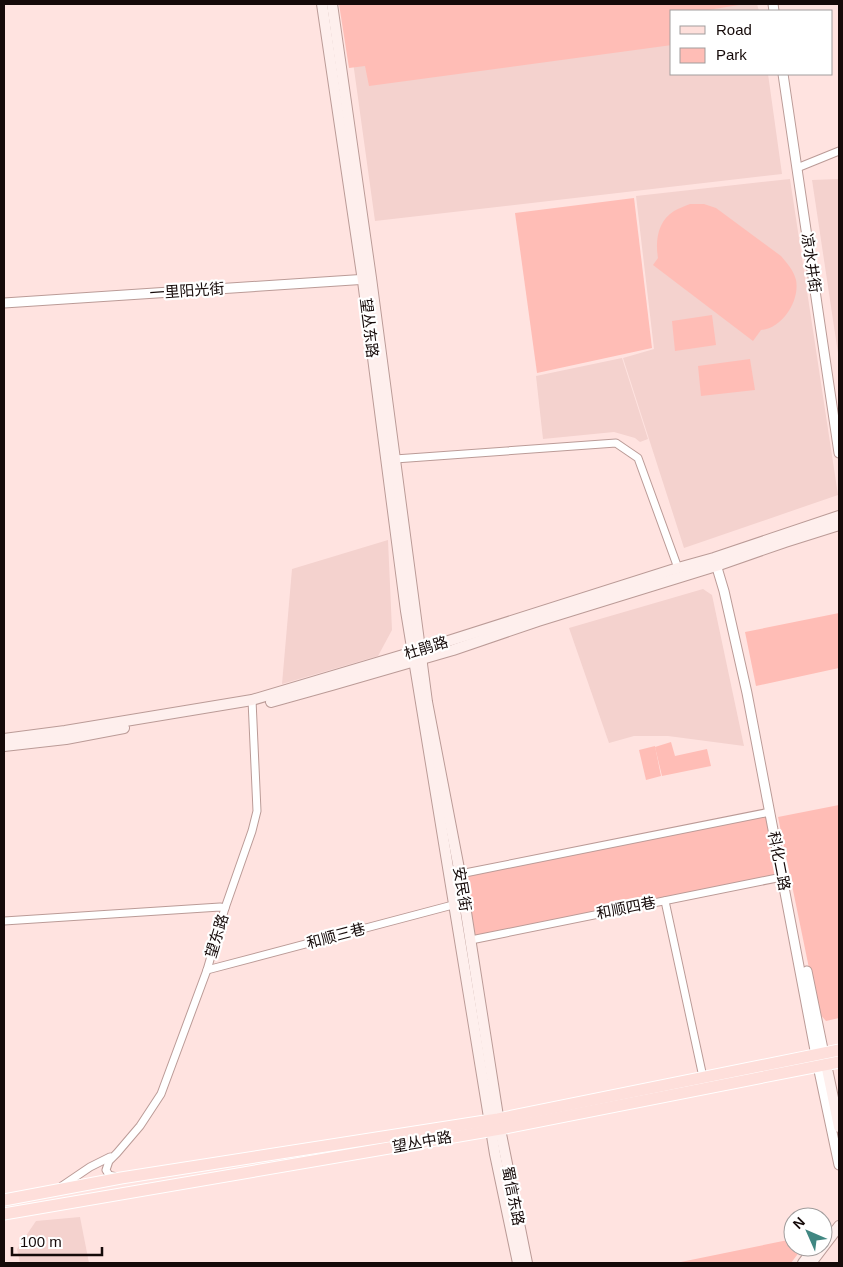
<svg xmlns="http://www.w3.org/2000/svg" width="843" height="1267" font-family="Arial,'Noto Sans SC',sans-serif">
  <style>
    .built { fill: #f4d2ce }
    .green { fill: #ffbdb6 }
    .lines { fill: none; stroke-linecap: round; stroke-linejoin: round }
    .minor-casing { stroke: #bb9b97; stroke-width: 9 }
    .tertiary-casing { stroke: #bb9b97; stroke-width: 11 }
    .secondary-casing { stroke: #bb9b97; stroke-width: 12 }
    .primary-casing { stroke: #fff; stroke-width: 13 }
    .minor { stroke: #fff; stroke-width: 7 }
    .tertiary { stroke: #fff; stroke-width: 9 }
    .secondary { stroke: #feefed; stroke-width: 10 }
    .primary { stroke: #fedfdb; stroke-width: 11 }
    .labels { text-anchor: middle; stroke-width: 4.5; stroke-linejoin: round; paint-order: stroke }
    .street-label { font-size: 15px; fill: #150a09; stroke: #fff }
  </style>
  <rect width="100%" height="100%" fill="#ffe3e0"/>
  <!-- built -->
  <g class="built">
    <polygon points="345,4 757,4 759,11 672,11 672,74 768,74 782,174 375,221"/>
    <polygon points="790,179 838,495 684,548 623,358 654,349 636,196"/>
    <polygon points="839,179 839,360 812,180"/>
    <polygon points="622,358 648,439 640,442 635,438 614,432 543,439 536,376"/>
    <polygon points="388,540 392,630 378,656 282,684 292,569"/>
    <polygon points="703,589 712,595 744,746 668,736 634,736 609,743 569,628"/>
    <polygon points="80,1217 89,1263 20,1263 17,1249 36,1221"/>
  </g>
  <!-- green -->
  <g class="green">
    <polygon points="339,4 745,4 702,11 672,11 672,45 369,86 365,66 349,68"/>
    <polygon points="634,198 652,348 537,373 515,213"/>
    <path d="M690,204H704L716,208L781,256C787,263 794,271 796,280C800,300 783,328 761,330L753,341L653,265L658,258C655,240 658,221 674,211C679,208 685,206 690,204Z"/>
    <polygon points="712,315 716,345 675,351 672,321"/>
    <polygon points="750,359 755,390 701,396 698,366"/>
    <polygon points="839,613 839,668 756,686 745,632"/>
    <polygon points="671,742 675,756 707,749 711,766 662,776 655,747"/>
    <polygon points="655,746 661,776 646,780 639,750"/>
    <polygon points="839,805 839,1018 826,1021 818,1012 778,817"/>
    <polygon points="767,815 780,876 474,937 463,876"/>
    <polygon points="793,1239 793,1247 803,1247 791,1263 676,1263"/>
  </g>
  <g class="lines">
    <!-- minor casing -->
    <g class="minor-casing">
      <g id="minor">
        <polyline points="797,168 839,151"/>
        <polyline points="395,459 616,443 638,458 678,568"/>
        <polyline points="460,874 770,812"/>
        <polyline points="665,901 703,1077"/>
        <polyline points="4,921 220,907 225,908"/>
        <polyline points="471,940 782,877"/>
        <polyline points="207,970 464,902"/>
        <polyline points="117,1177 109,1175 106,1170 109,1161 117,1153 140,1126 161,1094 207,970 225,908 252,831 257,811 252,700"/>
        <polyline points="62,1186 90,1167 110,1157"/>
      </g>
    </g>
    <!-- tertiary casing -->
    <g class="tertiary-casing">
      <g id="tertiary">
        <polyline points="773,4 774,11"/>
        <polyline points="783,74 839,453"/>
        <polyline points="4,303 368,279"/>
        <polyline points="715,561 724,591 747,693 818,1066 839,1165"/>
        <polyline points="807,971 825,1059"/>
      </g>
    </g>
    <!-- secondary casing -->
    <g class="secondary-casing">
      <g id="secondary">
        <polyline points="322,4 363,281 406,611 495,1154 518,1263"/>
        <polyline points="332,4 371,278 427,702 460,874 500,1129 527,1263"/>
        <polyline points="271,702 332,685 453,650 538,621 716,566 785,542 839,525"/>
        <polyline points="4,739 65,731 252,700 420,650 678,568 714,558 839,516"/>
        <polyline points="4,746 66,739 124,728"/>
        <polyline points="826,1064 839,1127"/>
        <polyline points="803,1263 813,1250"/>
        <polyline points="811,1263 839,1226"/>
      </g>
    </g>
    <!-- primary casing -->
    <g class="primary-casing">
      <g id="primary">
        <polyline points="4,1200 121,1178 498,1119 839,1050"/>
        <polyline points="4,1214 500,1129 839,1062"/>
      </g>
    </g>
    <!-- minor -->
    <use href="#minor" class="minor"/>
    <!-- tertiary -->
    <use href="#tertiary" class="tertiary"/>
    <!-- secondary -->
    <use href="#secondary" class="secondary"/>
    <!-- primary -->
    <use href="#primary" class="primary"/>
  </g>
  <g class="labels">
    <!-- street labels -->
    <g class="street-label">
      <text transform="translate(811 263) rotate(82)" y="5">凉水井街</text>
      <text transform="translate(187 291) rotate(-4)" y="5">一里阳光街</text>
      <text transform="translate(369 328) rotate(83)" y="5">望丛东路</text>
      <text transform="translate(426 648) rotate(-17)" y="5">杜鹃路</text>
      <text transform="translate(779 861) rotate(79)" y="5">科化二路</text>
      <text transform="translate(462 889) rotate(81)" y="5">安民街</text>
      <text transform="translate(626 908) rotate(-11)" y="5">和顺四巷</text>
      <text transform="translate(217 936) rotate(-73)" y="5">望东路</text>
      <text transform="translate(336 936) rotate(-15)" y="5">和顺三巷</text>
      <text transform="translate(422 1142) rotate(-10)" y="5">望丛中路</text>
      <text transform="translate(513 1196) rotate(79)" y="5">蜀信东路</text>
    </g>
  </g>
  <!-- border -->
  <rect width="843" height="1267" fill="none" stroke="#150a09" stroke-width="10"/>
  <!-- legend -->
  <rect x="670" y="10" width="162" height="65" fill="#ffffff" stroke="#a19d9d"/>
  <rect x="680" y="26" width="25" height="8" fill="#fedfdb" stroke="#a19d9d"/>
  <text x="716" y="35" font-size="15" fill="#150a09">Road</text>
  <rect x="680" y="48" width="25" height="15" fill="#ffbdb6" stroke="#a19d9d"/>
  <text x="716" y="60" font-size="15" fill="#150a09">Park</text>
  <!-- north arrow -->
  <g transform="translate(808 1232) rotate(315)"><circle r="24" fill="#ffffff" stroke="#a19d9d"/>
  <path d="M0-4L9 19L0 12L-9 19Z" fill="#408782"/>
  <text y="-8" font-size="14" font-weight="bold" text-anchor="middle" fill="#150a09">N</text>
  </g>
  <!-- scale -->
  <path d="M12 1247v8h90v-8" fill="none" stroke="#150a09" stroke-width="2.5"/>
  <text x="20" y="1247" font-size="15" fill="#150a09" stroke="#ffffff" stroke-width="4" paint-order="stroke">100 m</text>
</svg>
